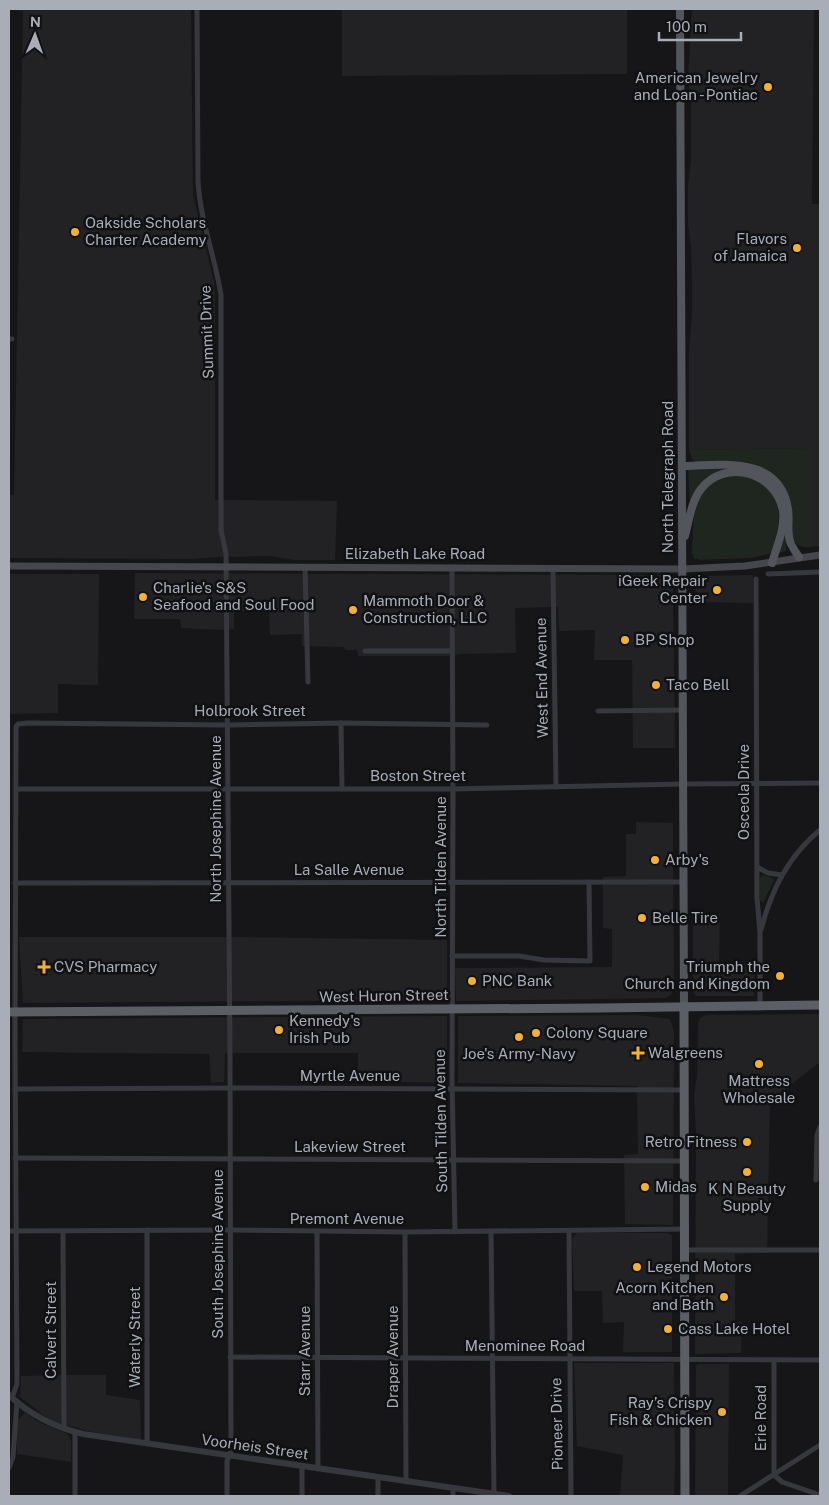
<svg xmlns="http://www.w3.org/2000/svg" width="829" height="1505" font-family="'Public Sans',sans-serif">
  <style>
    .built { fill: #222225 }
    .green { fill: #1e261f }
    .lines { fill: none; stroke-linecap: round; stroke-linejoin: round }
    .minor { stroke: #37383d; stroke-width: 5 }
    .tertiary { stroke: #37383d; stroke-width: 6 }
    .secondary { stroke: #45474d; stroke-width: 7 }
    .primary { stroke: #53555c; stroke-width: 8 }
    .trunk { stroke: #5b5e65; stroke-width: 9 }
    .poi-dot { fill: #f2b134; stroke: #111113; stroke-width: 2 }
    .labels { text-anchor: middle; stroke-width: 5; stroke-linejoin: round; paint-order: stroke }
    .poi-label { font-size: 15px; fill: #a8adb8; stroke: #111113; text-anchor: start }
    .street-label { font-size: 15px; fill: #a8adb8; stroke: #111113 }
  </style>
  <rect width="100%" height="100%" fill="#161618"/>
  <!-- built -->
  <g class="built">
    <polygon points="12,9 191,9 193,195 214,282 215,293 215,500 337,501 335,560 295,560 269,556 217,557 194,559 9,558 9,495 14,495 23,11 12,10"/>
    <polygon points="342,9 627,9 627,74 342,76"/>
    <polygon points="692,9 814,9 812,204 820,204 820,546 810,547 810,448 689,450 689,348 692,314 692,283 691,247 688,224 688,185 691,160 691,99 688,78"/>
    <polygon points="135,573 670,575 673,580 675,748 633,748 632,660 594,660 595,630 559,631 558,607 515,608 516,653 461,654 447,656 358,656 357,650 345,650 344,647 302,646 302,634 270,635 269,611 234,611 234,629 220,630 181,628 180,619 134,619"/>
    <polygon points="9,574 99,574 98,685 58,684 58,713 9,714"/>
    <polygon points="753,575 753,603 696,602 695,576"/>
    <polygon points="636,822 673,823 674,987 671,995 666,998 456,1001 455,968 612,967 612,929 603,928 603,877 626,876 626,834 636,834"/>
    <polygon points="693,914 720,914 719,963 755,963 754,996 696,996 693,992"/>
    <polygon points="19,937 234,937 447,940 447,998 445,1000 23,1003"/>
    <polygon points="820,1014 820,1062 793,1083 774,1103 770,1101 767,1253 735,1254 735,1322 742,1322 741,1353 695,1354 696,1132 694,1096 697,1076 698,1023 700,1018 706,1015"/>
    <polygon points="637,1015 670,1019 674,1031 673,1225 625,1224 624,1155 638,1154 637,1086 458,1083 458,1016"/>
    <polygon points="447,1016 447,1083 358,1081 358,1053 225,1053 224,1082 211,1083 209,1054 22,1052 23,1019"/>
    <polygon points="577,1233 667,1233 672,1235 672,1352 623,1352 624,1322 603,1323 602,1291 574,1291 572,1239"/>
    <polygon points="574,1363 674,1363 675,1466 674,1496 620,1496 623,1455 577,1446"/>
    <polygon points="699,1364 729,1364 728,1496 695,1496 696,1368 696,1365"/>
    <polygon points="69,1375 106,1375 106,1395 140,1400 141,1440 88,1431 55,1422 43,1415 20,1397 21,1376"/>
    <polygon points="25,1413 41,1423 68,1434 71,1441 71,1462 17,1454 17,1421"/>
  </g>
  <!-- green -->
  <g class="green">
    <path d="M810,448V547C802,548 798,546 793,540L768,473L698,463L692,459L689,450Z"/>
    <polygon points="741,467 770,480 786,514 786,551 778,553 784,525 771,484 723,470 690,504 688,470 690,469"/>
    <path d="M725,475C733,476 745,474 752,477C787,491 781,522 772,551L769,554L751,558L699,560V559H694L693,554H692L694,507L706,486Z"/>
    <polygon points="763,875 772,878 774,880 763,903 760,900 760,878"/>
  </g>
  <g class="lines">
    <!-- minor -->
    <g class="minor">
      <path d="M197,9L198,181C200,220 215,256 221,295V530L226,554L230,1053L231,1451L227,1461V1496"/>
      <polyline points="9,339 12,339"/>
      <polyline points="305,567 308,682"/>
      <polyline points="452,568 453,795 452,1080 455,1232"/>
      <polyline points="553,569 556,787"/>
      <polyline points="768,574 820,572"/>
      <polyline points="756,579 757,898 760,933 760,1005"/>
      <polyline points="365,651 452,651"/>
      <polyline points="598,711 683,710"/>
      <polyline points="341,723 342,789"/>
      <polyline points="16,789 453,789 683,784 820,783"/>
      <polyline points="757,867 768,873 782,875"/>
      <polyline points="15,883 683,882"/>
      <path d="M761,930C771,890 788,856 820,830"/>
      <polyline points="452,956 519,956 544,960 590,961 589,882"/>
      <polyline points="15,1089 230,1088 684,1090"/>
      <polyline points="15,1158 684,1161"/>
      <polyline points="816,1180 817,1135 820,1127"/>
      <polyline points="147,1230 147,1443"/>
      <polyline points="9,1231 230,1230 405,1232 685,1229"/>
      <polyline points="63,1231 64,1429"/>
      <polyline points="569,1231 571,1496"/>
      <polyline points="317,1232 318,1469"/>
      <polyline points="405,1232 406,1482"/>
      <polyline points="491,1232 494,1494"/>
      <polyline points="685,1250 820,1250"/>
      <polyline points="230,1357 820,1360"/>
      <polyline points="774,1360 774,1475"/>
      <polyline points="12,1398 17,1384 15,1040 16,727 18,724 28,723 228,725 341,723 487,725"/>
      <polyline points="75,1432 75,1496"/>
      <polyline points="9,1468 13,1457 17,1402"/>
      <polyline points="774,1475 782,1482 820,1495"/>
      <polyline points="302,1496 302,1467"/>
      <polyline points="378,1496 378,1478"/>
      <polyline points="453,1496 453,1488"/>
      <polyline points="740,1496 820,1445"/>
    </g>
    <!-- tertiary -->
    <path class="tertiary" d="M9,1395C30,1415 54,1427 83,1434L509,1496"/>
    <!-- secondary -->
    <polyline class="secondary" points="9,566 682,569 745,566 820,555"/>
    <!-- primary -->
    <g class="primary">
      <polyline points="680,9 684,1006"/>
      <path d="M682,466C721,465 780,455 788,509C790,520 786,533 791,544C793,548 796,553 799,557"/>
      <path d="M685,536C689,521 691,502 701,489C725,458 776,472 783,511C785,528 777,546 772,563"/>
    </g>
    <!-- trunk -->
    <g class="trunk">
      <polyline points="684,1006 685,1496"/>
      <polyline points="9,1012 601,1008 820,1005"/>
    </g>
  </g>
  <!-- markers -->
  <g class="poi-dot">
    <circle cx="768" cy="87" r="5"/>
    <circle cx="75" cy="232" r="5"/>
    <circle cx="797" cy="248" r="5"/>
    <circle cx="717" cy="590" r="5"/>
    <circle cx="143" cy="597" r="5"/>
    <circle cx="353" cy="610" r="5"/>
    <circle cx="625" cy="640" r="5"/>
    <circle cx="656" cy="685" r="5"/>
    <circle cx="655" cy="860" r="5"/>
    <circle cx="642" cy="918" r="5"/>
    <path d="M41.5 959.5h5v5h5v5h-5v5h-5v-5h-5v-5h5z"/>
    <circle cx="780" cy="976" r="5"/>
    <circle cx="472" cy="981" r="5"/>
    <circle cx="279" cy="1030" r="5"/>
    <circle cx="536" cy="1033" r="5"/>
    <circle cx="519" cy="1037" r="5"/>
    <path d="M635.5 1045.5h5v5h5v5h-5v5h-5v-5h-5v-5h5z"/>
    <circle cx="759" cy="1064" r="5"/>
    <circle cx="747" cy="1142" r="5"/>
    <circle cx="747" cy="1172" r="5"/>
    <circle cx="645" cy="1187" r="5"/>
    <circle cx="637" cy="1267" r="5"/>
    <circle cx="724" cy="1297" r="5"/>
    <circle cx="668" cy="1329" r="5"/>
    <circle cx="722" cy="1412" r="5"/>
  </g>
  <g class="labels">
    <!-- poi labels -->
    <g class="poi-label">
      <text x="758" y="83" text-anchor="end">American Jewelry<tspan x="758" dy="17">and Loan - Pontiac</tspan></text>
      <text x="85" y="228">Oakside Scholars<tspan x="85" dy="17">Charter Academy</tspan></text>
      <text x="787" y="244" text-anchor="end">Flavors<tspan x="787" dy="17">of Jamaica</tspan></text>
      <text x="707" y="586" text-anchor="end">iGeek Repair<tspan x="707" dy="17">Center</tspan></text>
      <text x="153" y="593">Charlie's S&amp;S<tspan x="153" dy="17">Seafood and Soul Food</tspan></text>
      <text x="363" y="606">Mammoth Door &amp;<tspan x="363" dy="17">Construction, LLC</tspan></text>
      <text x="635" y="645">BP Shop</text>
      <text x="666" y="690">Taco Bell</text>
      <text x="665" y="865">Arby's</text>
      <text x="652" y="923">Belle Tire</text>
      <text x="54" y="972">CVS Pharmacy</text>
      <text x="770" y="972" text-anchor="end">Triumph the<tspan x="770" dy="17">Church and Kingdom</tspan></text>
      <text x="482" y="986">PNC Bank</text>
      <text x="289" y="1026">Kennedy's<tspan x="289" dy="17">Irish Pub</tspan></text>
      <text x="546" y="1038">Colony Square</text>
      <text x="648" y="1058">Walgreens</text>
      <text x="519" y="1059" text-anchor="middle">Joe's Army-Navy</text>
      <text x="759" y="1086" text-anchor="middle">Mattress<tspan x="759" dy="17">Wholesale</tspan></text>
      <text x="737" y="1147" text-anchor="end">Retro Fitness</text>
      <text x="655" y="1192">Midas</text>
      <text x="747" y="1194" text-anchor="middle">K N Beauty<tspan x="747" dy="17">Supply</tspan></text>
      <text x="647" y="1272">Legend Motors</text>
      <text x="714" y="1293" text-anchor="end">Acorn Kitchen<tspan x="714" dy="17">and Bath</tspan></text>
      <text x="678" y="1334">Cass Lake Hotel</text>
      <text x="712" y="1408" text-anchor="end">Ray’s Crispy<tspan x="712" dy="17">Fish &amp; Chicken</tspan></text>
    </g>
    <!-- street labels -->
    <g class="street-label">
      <text transform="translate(207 332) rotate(-92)" y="5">Summit Drive</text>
      <text transform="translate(668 477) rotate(-90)" y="5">North Telegraph Road</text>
      <text x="415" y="559">Elizabeth Lake Road</text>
      <text transform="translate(542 678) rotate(-91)" y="5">West End Avenue</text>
      <text x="250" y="716">Holbrook Street</text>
      <text x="418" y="781">Boston Street</text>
      <text transform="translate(744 792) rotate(-90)" y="5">Osceola Drive</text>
      <text transform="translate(216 819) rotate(-90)" y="5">North Josephine Avenue</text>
      <text transform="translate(441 867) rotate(-90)" y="5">North Tilden Avenue</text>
      <text x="349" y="875">La Salle Avenue</text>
      <text transform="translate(384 996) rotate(-1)" y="5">West Huron Street</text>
      <text x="350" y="1081">Myrtle Avenue</text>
      <text transform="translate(441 1121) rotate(-91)" y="5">South Tilden Avenue</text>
      <text x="350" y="1152">Lakeview Street</text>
      <text x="347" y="1224">Premont Avenue</text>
      <text transform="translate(218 1254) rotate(-90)" y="5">South Josephine Avenue</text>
      <text transform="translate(51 1330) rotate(-90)" y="5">Calvert Street</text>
      <text transform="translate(135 1337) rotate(-90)" y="5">Waterly Street</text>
      <text x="525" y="1351">Menominee Road</text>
      <text transform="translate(305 1351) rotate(-90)" y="5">Starr Avenue</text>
      <text transform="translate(393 1357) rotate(-90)" y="5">Draper Avenue</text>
      <text transform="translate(761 1418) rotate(-90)" y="5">Erie Road</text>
      <text transform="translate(557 1424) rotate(-91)" y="5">Pioneer Drive</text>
      <text transform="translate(255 1447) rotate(8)" y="5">Voorheis Street</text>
    </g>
  </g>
  <!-- border -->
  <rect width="829" height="1505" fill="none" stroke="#a8adb8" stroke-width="20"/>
  <!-- north arrow -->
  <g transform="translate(35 35) rotate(2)" stroke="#111113" stroke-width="4" paint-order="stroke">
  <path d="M0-4L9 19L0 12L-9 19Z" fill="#a8adb8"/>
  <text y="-8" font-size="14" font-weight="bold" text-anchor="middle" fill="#a8adb8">N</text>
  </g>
  <!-- scale -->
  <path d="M659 32v8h82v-8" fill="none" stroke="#a8adb8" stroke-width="2.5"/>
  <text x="666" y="32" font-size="15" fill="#a8adb8" stroke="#111113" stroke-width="4" paint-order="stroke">100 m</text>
</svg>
